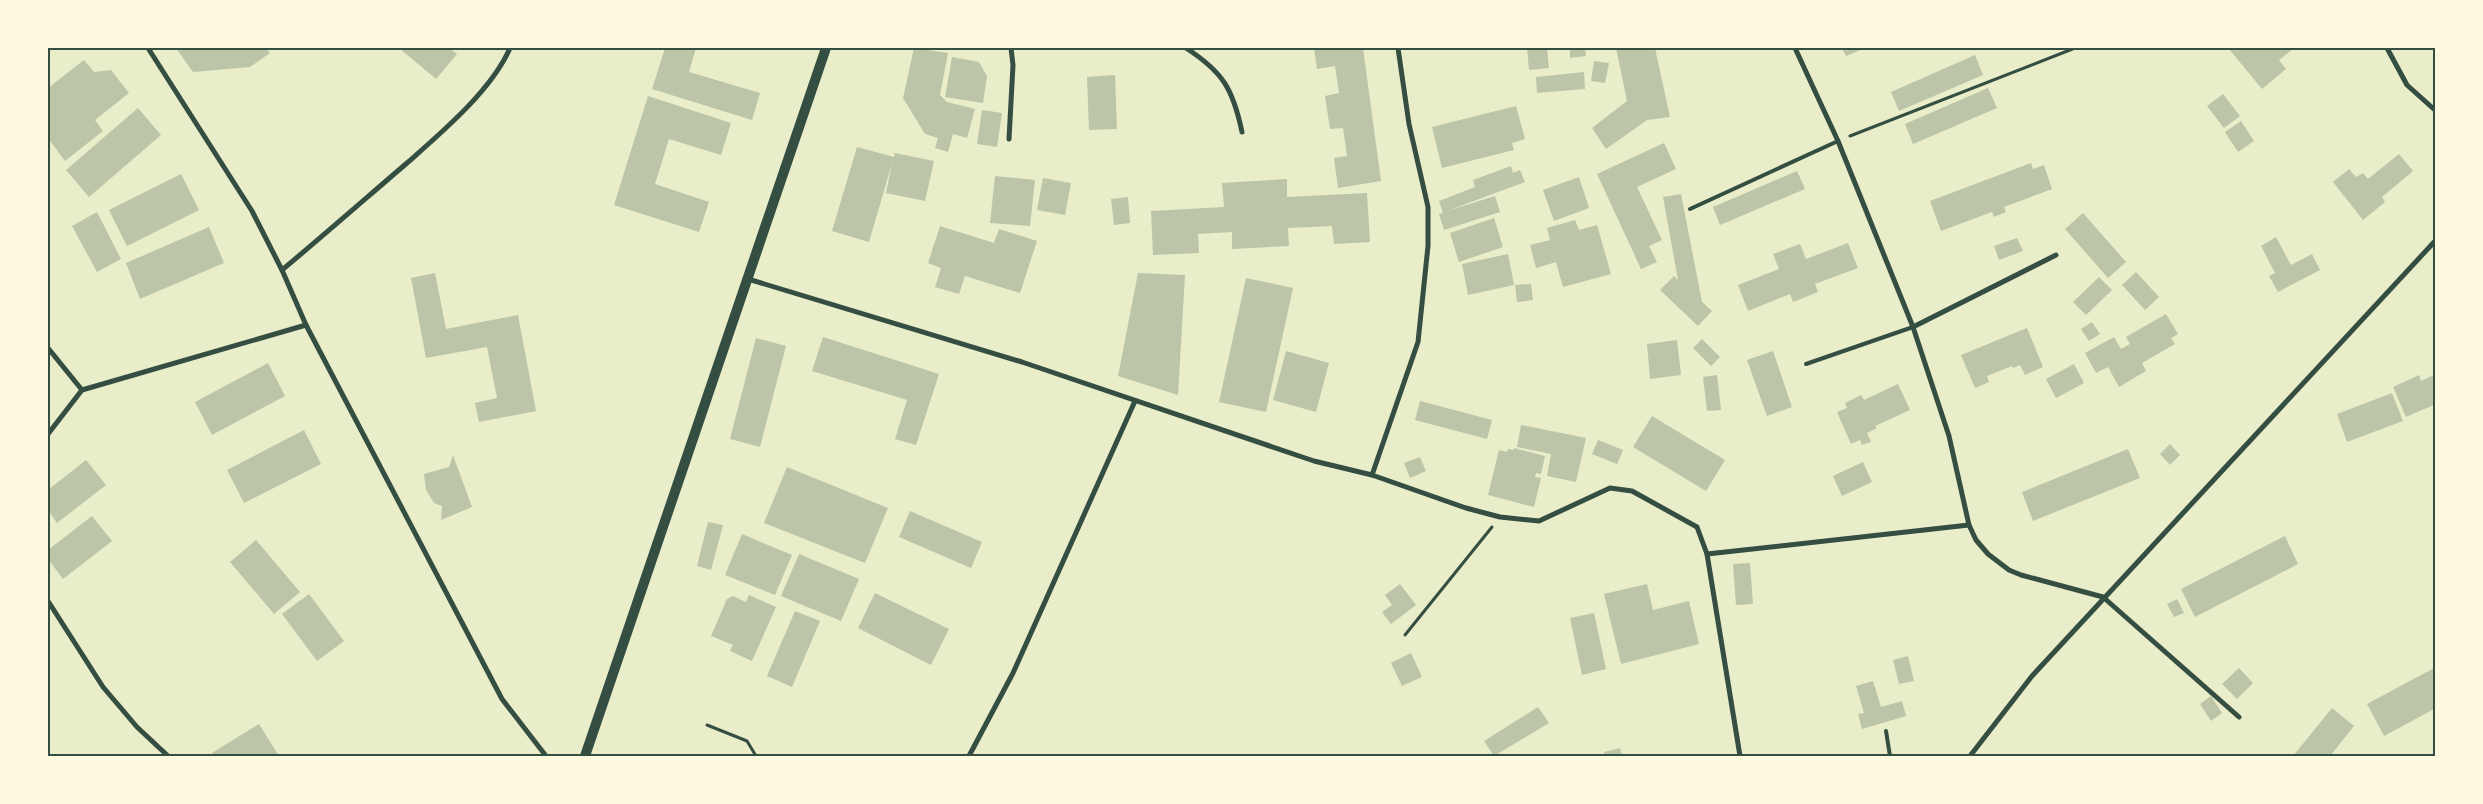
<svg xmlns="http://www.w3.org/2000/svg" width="2483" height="804" font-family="'Exo 2',sans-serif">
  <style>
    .building { fill: #bcc5a7 }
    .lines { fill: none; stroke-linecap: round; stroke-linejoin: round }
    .path { stroke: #344e41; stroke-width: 3 }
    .service { stroke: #344e41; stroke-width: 4 }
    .minor { stroke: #344e41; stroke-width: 5 }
    .secondary { stroke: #344e41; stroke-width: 10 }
    .neatline { fill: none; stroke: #344e41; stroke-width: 2 }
  </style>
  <rect width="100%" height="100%" fill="#e9edc9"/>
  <!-- building -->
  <g class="building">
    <polygon points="176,48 266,48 270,53 250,67 193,72"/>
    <polygon points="399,48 449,48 457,54 436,79"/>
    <polygon points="665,48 696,48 689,72 760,93 752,120 652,89"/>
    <polygon points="914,48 948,53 940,95 947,102 975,109 967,138 953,134 948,152 935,148 938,138 925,134 903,98"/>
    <polygon points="1314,48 1363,48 1381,181 1338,188 1334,158 1347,156 1343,128 1330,129 1325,96 1339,93 1335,66 1317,69"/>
    <polygon points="1527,48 1547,48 1549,68 1529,70"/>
    <polygon points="1570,48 1585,48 1586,56 1570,58"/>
    <polygon points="1616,48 1655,48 1670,117 1647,120 1606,149 1592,128 1627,101"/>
    <polygon points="1842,48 1865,48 1846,56"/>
    <polygon points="2232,48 2294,48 2279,60 2286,69 2262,89 2229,49"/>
    <polygon points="1975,55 1983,75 1899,111 1891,92"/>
    <polygon points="952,57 979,62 987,76 983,103 945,97"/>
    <polygon points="84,60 94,72 111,70 129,93 95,120 103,131 65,161 48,138 48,88"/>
    <polygon points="1594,61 1609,63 1605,83 1591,81"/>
    <polygon points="1584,72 1585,89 1537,93 1536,77"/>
    <polygon points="1115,75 1117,129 1089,130 1087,77"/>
    <polygon points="1988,88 1997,108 1913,144 1905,124"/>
    <polygon points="2223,94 2240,116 2224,128 2207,106"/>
    <polygon points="648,96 731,123 721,155 669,139 655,184 709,202 699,232 614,205"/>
    <polygon points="1516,106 1525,139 1512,143 1514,150 1442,168 1432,127"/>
    <polygon points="138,108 161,135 89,197 66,170"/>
    <polygon points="982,110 1002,113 997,147 977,144"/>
    <polygon points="2241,121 2254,141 2238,152 2225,132"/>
    <polygon points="1664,143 1676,169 1637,187 1662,240 1649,246 1657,262 1641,269 1597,174"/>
    <polygon points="857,147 894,157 895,153 934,161 925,201 886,193 892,163 869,242 832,231"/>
    <polygon points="2399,154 2413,171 2382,197 2385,202 2363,220 2333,182 2349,169 2356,177 2363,173 2368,179"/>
    <polygon points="2031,163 2033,169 2044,165 2052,189 2004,207 2006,212 1994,217 1992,212 1941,231 1930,201"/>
    <polygon points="1511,166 1513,173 1520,170 1525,182 1447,211 1495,196 1500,212 1444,230 1439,214 1443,213 1439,201 1475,187 1473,180"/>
    <polygon points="1797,171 1805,189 1720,225 1713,207"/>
    <polygon points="181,174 199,210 127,246 109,210"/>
    <polygon points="995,176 1035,180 1030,226 990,223"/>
    <polygon points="1579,177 1589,208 1554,221 1543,190"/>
    <polygon points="1043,178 1071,183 1065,215 1037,210"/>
    <polygon points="1287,179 1287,197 1367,193 1370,242 1334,244 1332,226 1288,228 1289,246 1232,249 1232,232 1198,234 1199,253 1153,255 1151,211 1224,207 1222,183"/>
    <polygon points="1681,194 1702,302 1712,311 1698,326 1660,290 1674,276 1678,280 1663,197"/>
    <polygon points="1128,197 1130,223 1114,225 1111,199"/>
    <polygon points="97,212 121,259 97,272 72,226"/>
    <polygon points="2083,213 2126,262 2108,278 2065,229"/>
    <polygon points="1494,218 1503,247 1459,262 1450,233"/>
    <polygon points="1575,220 1579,230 1597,225 1611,274 1563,287 1556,262 1536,268 1530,245 1550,240 1547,228"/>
    <polygon points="940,226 994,243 999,229 1037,241 1020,293 965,276 959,294 935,287 941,268 928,263"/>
    <polygon points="209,227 224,263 140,299 126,263"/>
    <polygon points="2276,237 2291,265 2312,254 2320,270 2278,292 2269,276 2275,273 2261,246"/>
    <polygon points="2017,238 2023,251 1999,260 1994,246"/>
    <polygon points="1848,243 1858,268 1815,284 1818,292 1793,302 1790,294 1748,311 1738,285 1779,269 1773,254 1800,244 1806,259"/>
    <polygon points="1508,254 1514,285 1468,295 1462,264"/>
    <polygon points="2136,272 2159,297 2145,310 2122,285"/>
    <polygon points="435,273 446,329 518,315 536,411 479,422 475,403 497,398 487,347 426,358 411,278"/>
    <polygon points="1138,273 1185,275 1178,395 1118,376"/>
    <polygon points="2099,277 2112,290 2086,315 2073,302"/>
    <polygon points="1246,278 1293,288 1266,412 1219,402"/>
    <polygon points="1531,284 1533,300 1517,302 1515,285"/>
    <polygon points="2166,314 2178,334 2171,338 2175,344 2142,363 2146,371 2119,387 2108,367 2096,373 2085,353 2114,337 2121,349 2130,344 2126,337"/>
    <polygon points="2092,322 2100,334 2089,341 2081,329"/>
    <polygon points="2027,328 2043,367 2025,375 2020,365 2013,368 2012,366 1987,376 1989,382 1975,388 1961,355"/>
    <polygon points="823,337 939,374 916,445 895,439 907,400 812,371"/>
    <polygon points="756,338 786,346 760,447 730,439"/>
    <polygon points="1702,339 1720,357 1711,366 1693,348"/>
    <polygon points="1677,340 1681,375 1650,379 1647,344"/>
    <polygon points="1286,351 1329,363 1316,412 1273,400"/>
    <polygon points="1773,351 1792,407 1767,416 1747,360"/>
    <polygon points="268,363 285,396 212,435 195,402"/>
    <polygon points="2074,364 2084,383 2056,398 2046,379"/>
    <polygon points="2436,374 2436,404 2406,417 2393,387 2419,375 2421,381"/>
    <polygon points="1717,375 1721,410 1707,411 1703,377"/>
    <polygon points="1898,384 1910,410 1875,426 1877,428 1867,433 1871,442 1862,445 1860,440 1851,444 1837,412 1847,408 1845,403 1861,395 1864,400"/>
    <polygon points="2392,393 2403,421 2347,442 2337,414"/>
    <polygon points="1420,401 1492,420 1487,439 1415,420"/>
    <polygon points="1652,416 1725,460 1706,491 1633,447"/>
    <polygon points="1521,425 1586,438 1576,482 1547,476 1551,454 1517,447"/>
    <polygon points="304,430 321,464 244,503 227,470"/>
    <polygon points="1598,440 1623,450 1617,464 1592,454"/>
    <polygon points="2170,444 2180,455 2170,465 2160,454"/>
    <polygon points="1514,448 1545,456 1541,474 1536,473 1535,477 1541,478 1534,507 1488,495 1499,450 1507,452 1508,449 1514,450"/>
    <polygon points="2128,449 2140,478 2033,521 2022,492"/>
    <polygon points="453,455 472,507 441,520 442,506 434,503 426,490 424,474 449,467"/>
    <polygon points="1420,457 1426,471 1410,478 1404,463"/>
    <polygon points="86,460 106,485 57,523 48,510 48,490"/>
    <polygon points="1863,462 1872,482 1842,496 1833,476"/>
    <polygon points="787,467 888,508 865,563 764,523"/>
    <polygon points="910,511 982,542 971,568 899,537"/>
    <polygon points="92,516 112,541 63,579 48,559 48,550"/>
    <polygon points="708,522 723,525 711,570 697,566"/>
    <polygon points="742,534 792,555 775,595 725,575"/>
    <polygon points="2285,536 2298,564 2195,617 2181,589"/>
    <polygon points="256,540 300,592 274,614 230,562"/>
    <polygon points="799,554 859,579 841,621 781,596"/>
    <polygon points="1750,563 1753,604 1736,605 1733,564"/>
    <polygon points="1400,584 1416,605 1391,624 1382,612 1392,605 1385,595"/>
    <polygon points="1647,584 1653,610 1689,601 1699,644 1621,664 1604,594"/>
    <polygon points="875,593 949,629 931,665 858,628"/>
    <polygon points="309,594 344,641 317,661 282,614"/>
    <polygon points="749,595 776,607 752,661 730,651 733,645 711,636 727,599 733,596 746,602"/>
    <polygon points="2177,599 2184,613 2174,617 2167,604"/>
    <polygon points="795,611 820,621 792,687 767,676"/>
    <polygon points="1594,613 1606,669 1582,675 1570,618"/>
    <polygon points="1411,653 1422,677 1402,686 1391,663"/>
    <polygon points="1908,656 1914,681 1899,684 1893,660"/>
    <polygon points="2436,667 2436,708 2384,736 2367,704"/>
    <polygon points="2239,668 2253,683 2237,699 2222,684"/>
    <polygon points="1873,681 1881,707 1902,701 1906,716 1862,729 1858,714 1864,713 1856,686"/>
    <polygon points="2211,696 2222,713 2211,721 2200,704"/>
    <polygon points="1538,707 1549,723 1494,756 1484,741"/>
    <polygon points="2332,708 2354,726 2330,756 2293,756"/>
    <polygon points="259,724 279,756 214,756 212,753"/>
    <polygon points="1620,748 1622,756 1605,756 1604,752"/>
  </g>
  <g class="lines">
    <!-- path -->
    <g class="path">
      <polyline points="1850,136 2075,48"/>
      <polyline points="1405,635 1492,527"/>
      <polyline points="707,725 747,741 756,756"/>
    </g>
    <!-- service -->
    <g class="service">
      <polyline points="1690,209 1838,141"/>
      <polyline points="1806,364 1913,327"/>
      <polyline points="1886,731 1890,756"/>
    </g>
    <!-- minor -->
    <g class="minor">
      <polyline points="148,48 252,211 282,270 306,325 502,699 546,756"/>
      <path d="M1186,48C1223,72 1233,89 1242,132"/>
      <polyline points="1795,48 1838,141 1913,327 1949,436 1969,525 1976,540 1988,554 2009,570 2021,575 2103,597 2239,717"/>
      <polyline points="2387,48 2407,85 2436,111"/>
      <polyline points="1009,139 1013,65 1011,48"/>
      <path d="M282,270C324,235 365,199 407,163C441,133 492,90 510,48"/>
      <polyline points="748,279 1022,362 1314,461 1372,475 1466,508 1500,517 1539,521 1610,488 1632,491 1697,527 1707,554 1740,756"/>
      <polyline points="1913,327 2056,255"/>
      <polyline points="48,348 82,390"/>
      <polyline points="48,434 82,390 306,325"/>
      <polyline points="1372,475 1418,342 1428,246 1428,207 1409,124 1398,48"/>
      <polyline points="1707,554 1969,525"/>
      <polyline points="48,601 103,687 137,727 168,756"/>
      <polyline points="969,756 1013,673 1135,401"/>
      <polyline points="1970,756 2032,676 2436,240"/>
    </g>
    <!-- secondary -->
    <polyline class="secondary" points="585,756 826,48"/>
  </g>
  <!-- border -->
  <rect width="2483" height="804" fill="none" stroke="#fefae0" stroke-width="98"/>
  <rect x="49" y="49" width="2385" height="706" class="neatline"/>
</svg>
